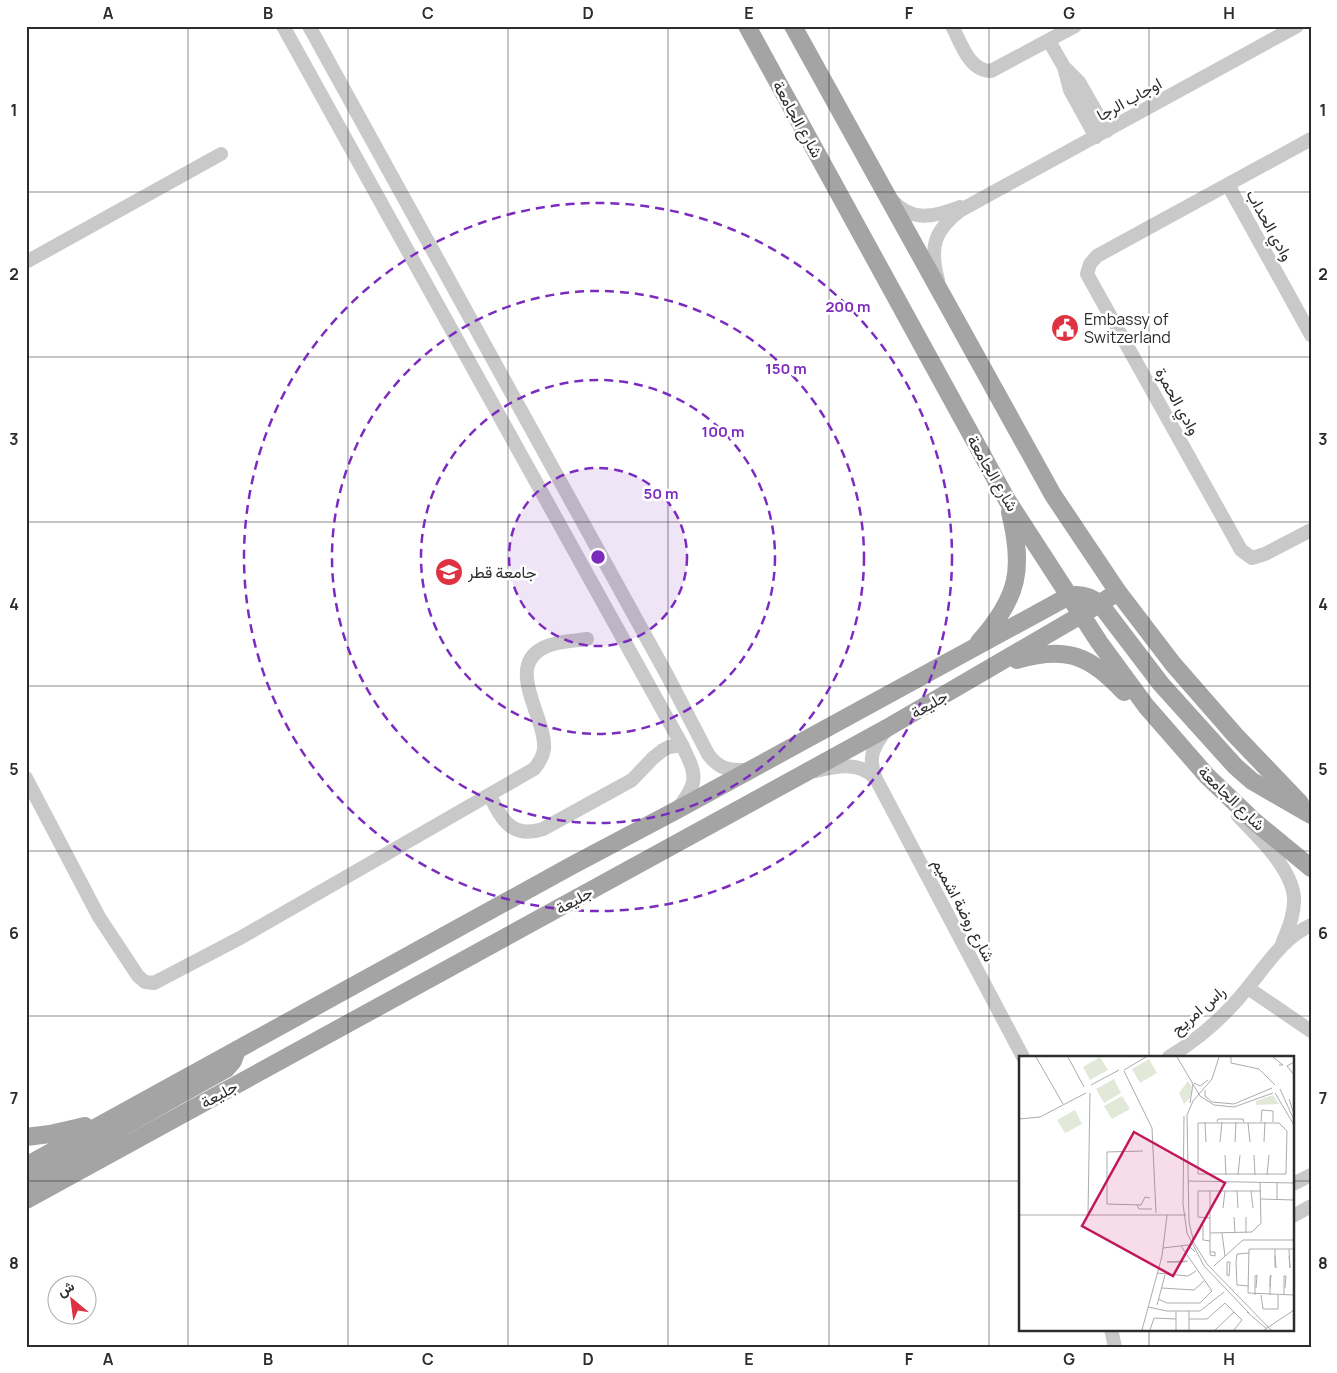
<svg xmlns="http://www.w3.org/2000/svg" width="1337" height="1373" font-family="Manrope,Vazirmatn,sans-serif">
  <style>
    .lines { fill: none; stroke-linecap: round; stroke-linejoin: round }
    .minor { stroke: #c9c9c9; stroke-width: 14 }
    .major { stroke: #a4a4a4; stroke-width: 18 }
    .grid { fill: none; stroke: #2c2c2c; stroke-width: 1; stroke-opacity: 0.55 }
    .ring { fill: none; stroke: #7b2cbf; stroke-width: 2.5; stroke-dasharray: 9 6 }
    .labels { text-anchor: middle; stroke-width: 5; stroke-linejoin: round; paint-order: stroke }
    .street-label { font-size: 16px; fill: #2c2c2c; stroke: #fff }
    .poi-label { font-size: 16px; fill: #2c2c2c; stroke: #fff; text-anchor: start }
    .inset-road { fill: none; stroke: #ababab; stroke-width: 1 }
    .view { fill: #c2185b; fill-opacity: 0.15; stroke: #c2185b; stroke-width: 2.5 }
    .inset-edge { fill: none; stroke: #2c2c2c; stroke-width: 2.5 }
    .centre { fill: #7b2cbf; stroke: #fff; stroke-width: 2.5 }
    .ring-label { font-size: 15px; text-anchor: middle; font-weight: bold; fill: #7b2cbf; stroke: #fff; stroke-width: 5; stroke-linejoin: round; paint-order: stroke }
    .neatline { fill: none; stroke: #2c2c2c; stroke-width: 2 }
    .grid-label { font-size: 16px; text-anchor: middle; font-weight: bold; fill: #2c2c2c }
  </style>
  <rect width="100%" height="100%" fill="#fff"/>
  <g class="lines">
    <!-- minor -->
    <g class="minor">
      <path d="M283,26L682,745C696,774 700,781 678,808"/>
      <path d="M309,26L667,675L708,754C720,771 731,770 751,770"/>
      <path d="M952,26C961,43 969,71 991,71L1075,26"/>
      <polyline points="1049,41 1064,67 1070,90 1096,137"/>
      <polyline points="1065,68 1079,82 1107,131"/>
      <polyline points="1311,139 1097,256 1090,264 1087,274 1241,550 1252,558 1265,554 1311,530"/>
      <polyline points="1228,185 1311,335"/>
      <path d="M891,199C912,223 934,217 960,207"/>
      <polyline points="26,262 221,154"/>
      <path d="M938,280C929,248 934,230 961,210L1297,26"/>
      <path d="M887,729C873,747 867,757 876,779L1023,1057"/>
      <path d="M816,771C836,766 859,761 875,778"/>
      <path d="M26,778L99,917L138,976L145,982L154,983L240,938L534,769C539,763 543,757 544,749C547,718 503,666 545,647C557,641 574,641 587,639"/>
      <path d="M490,796C502,820 512,839 543,829L632,780L653,758L663,750L669,747L682,745"/>
      <path d="M1238,816C1257,836 1291,867 1294,897C1295,914 1288,929 1282,944"/>
      <polyline points="1248,988 1311,1031"/>
      <path d="M1169,1057C1199,1039 1227,1014 1249,986C1269,962 1282,939 1311,925"/>
      <polyline points="1293,1184 1311,1175"/>
      <polyline points="1293,1216 1311,1206"/>
      <polyline points="1111,1329 1115,1347"/>
    </g>
    <!-- major -->
    <g class="major">
      <polyline points="747,26 1007,500 1099,642 1146,706 1207,776 1254,821 1311,868"/>
      <polyline points="793,26 1053,495 1118,592 1173,664 1235,735 1300,803"/>
      <path d="M979,642C1019,597 1024,569 1010,512"/>
      <path d="M1017,660C1066,645 1091,656 1124,692"/>
      <polyline points="26,1137 50,1134 85,1126"/>
      <path d="M26,1166L571,866L675,811L1069,596C1081,593 1091,597 1100,604L1161,684L1235,766L1252,781L1311,815"/>
      <polyline points="26,1181 226,1069 233,1061 237,1050"/>
      <polyline points="26,1200 887,728 1081,615 1118,592"/>
    </g>
  </g>
  <!-- grid -->
  <path class="grid" d="M188,26V1347M348,26V1347M508,26V1347M668,26V1347M829,26V1347M989,26V1347M1149,26V1057M26,192H1311M26,357H1311M26,522H1311M26,686H1311M26,851H1311M26,1016H1311M26,1181H1021M1293,1181H1311M1149,1329V1347"/>
  <!-- distance rings -->
  <circle cx="598" cy="557" r="89" fill="#7b2cbf" fill-opacity=".12"/>
  <g class="ring">
    <circle cx="598" cy="557" r="89"/>
    <circle cx="598" cy="557" r="177"/>
    <circle cx="598" cy="557" r="266"/>
    <circle cx="598" cy="557" r="354"/>
  </g>
  <!-- icons -->
  <defs>
    <g id="civic-disc" transform="scale(1.4375)"><circle r="9.5" fill="#de3242" stroke="#fff"/><path d="M-.6-6.5H3V-4.5H.6V-3L4-1V1h2V6H-6V1h2V-1L-.6-3ZM-1.2 2.5V6h2.4V2.5Z" fill="#fff"/></g>
    <g id="university-disc" transform="scale(1.4375)"><circle r="9.5" fill="#de3242" stroke="#fff"/><path d="M0-5L7-2L0 1L-7-2ZM-4 1L0 2.5L4 1V4Q0 6-4 4Z" fill="#fff"/></g>
  </defs>
  <g fill-rule="evenodd">
    <use href="#civic-disc" x="1065" y="328"/>
    <use href="#university-disc" x="449" y="572"/>
  </g>
  <g class="labels">
    <!-- street labels -->
    <g class="street-label">
      <text transform="translate(1129 99) rotate(-29)" y="6">اوجاب الرجا</text>
      <text transform="translate(798 119) rotate(61)" y="6">شارع الجامعة</text>
      <text transform="translate(1270 225) rotate(61)" y="6">وادي الحداب</text>
      <text transform="translate(1178 401) rotate(61)" y="6">وادي الحمرة</text>
      <text transform="translate(993 473) rotate(60)" y="6">شارع الجامعة</text>
      <text transform="translate(929 704) rotate(-30)" y="6">جليعة</text>
      <text transform="translate(1232 798) rotate(44)" y="6">شارع الجامعة</text>
      <text transform="translate(574 900) rotate(-29)" y="6">جليعة</text>
      <text transform="translate(964 910) rotate(62)" y="6">شارع روضة اشميم</text>
      <text transform="translate(1198 1010) rotate(-41)" y="6">راس امريح</text>
      <text transform="translate(219 1094) rotate(-29)" y="6">جليعة</text>
    </g>
    <!-- poi labels -->
    <g class="poi-label">
      <text x="1084" y="325">Embassy of<tspan x="1084" dy="18">Switzerland</tspan></text>
      <text x="468" y="578">جامعة قطر</text>
    </g>
  </g>
  <!-- overview -->
  <g transform="translate(1019 1056)">
    <rect width="275" height="275" fill="#fff"/>
    <path d="M169,25L173,31L171,42L165,48L160,37ZM254,39L260,48L237,49V45Z" fill="#e2e9d9"/>
    <path d="M81,1L89,14L71,24L64,11ZM130,3L138,17L121,27L113,13ZM95,23L102,37L85,47L77,33ZM103,40L111,53L93,63L85,50ZM56,54L63,68L46,77L38,64Z" fill="#e2e9d9"/>
    <path class="inset-road" d="M17,1L44,48M49,1L65,31M158,1L181,40L195,49L215,51L254,37M200,1L193,23L174,45L168,59L170,166L175,187L188,208L252,274M212,1V7L240,13L256,29M254,1L264,9H260M275,6L268,10L275,19M105,14L127,1M105,15L133,72L137,157M175,27L181,30L189,24M72,29L100,14M261,33L275,64M186,34V40L193,46M256,37L275,69M270,43L275,58M193,46L215,48L253,32M171,47L174,28M165,60L164,148L168,177L185,210L230,257M0,63L21,61L67,37M186,66L187,86M198,66L199,63H224L225,66M242,66L243,54L254,55V66M179,67H260L268,75L267,118H179ZM229,67L231,86M201,86L203,66M216,86L217,66M245,86L246,66M124,95L88,96V148L122,149L126,141L131,142M206,99L207,119M235,99L236,119M219,119L221,99M248,119L250,99M169,125L275,127M218,135L219,152M232,135L234,152M242,143L275,144M258,143V127M118,149L120,153H133M204,152L206,135M0,159H167M69,159L71,37M215,161L216,177M191,162L179,161V135H242M181,169H184V184L191,185M191,177L233,176L242,167L241,127M203,177L206,200M227,177V161M144,192L169,189L176,196M256,193V211L257,212L256,200M275,193H230L229,237L275,239M191,196H196V200L191,199V135M270,200L271,212L270,193M166,206H148L169,205M208,206H211L210,220L208,219ZM195,210L224,184H275M138,217L169,220L177,215M230,230L218,229L217,206L218,198L230,197M143,232L175,234L185,225M236,239V220L238,219L237,232M242,239L244,253H259V239M251,239V221L252,219L251,231M265,239V220H267L266,232M139,243L148,247H181L193,235L162,190M138,249L146,219M129,251L148,255H181L205,236M157,255V274M228,256L248,273M170,263H188L206,247L223,264L215,274M123,274L143,200L148,159M131,274L135,262L157,263M170,274V255M196,274L215,256M245,274L275,254"/>
    <path class="view" d="M115,76L206,127L154,220L63,170Z"/>
    <rect width="275" height="275" class="inset-edge"/>
  </g>
  <circle cx="598" cy="557" r="8" class="centre"/>
  <g class="ring-label">
    <text x="848" y="312">200 m</text>
    <text x="786" y="374">150 m</text>
    <text x="723" y="437">100 m</text>
    <text x="661" y="499">50 m</text>
  </g>
  <!-- border -->
  <rect width="1337" height="1373" fill="none" stroke="#ffffff" stroke-width="55"/>
  <!-- north arrow -->
  <g transform="translate(72 1300) rotate(331)"><circle r="24" fill="#ffffff" stroke="#ababab"/>
  <path d="M0-4L9 19L0 12L-9 19Z" fill="#de3242"/>
  <text y="-8" font-size="14" font-weight="bold" text-anchor="middle" fill="#2c2c2c">ش</text>
  </g>
  <rect x="28" y="28" width="1282" height="1318" class="neatline"/>
  <g class="grid-label">
    <text x="108" y="19">A</text>
    <text x="268" y="19">B</text>
    <text x="428" y="19">C</text>
    <text x="588" y="19">D</text>
    <text x="749" y="19">E</text>
    <text x="909" y="19">F</text>
    <text x="1069" y="19">G</text>
    <text x="1229" y="19">H</text>
    <text x="14" y="116">1</text>
    <text x="1323" y="116">1</text>
    <text x="14" y="280">2</text>
    <text x="1323" y="280">2</text>
    <text x="14" y="445">3</text>
    <text x="1323" y="445">3</text>
    <text x="14" y="610">4</text>
    <text x="1323" y="610">4</text>
    <text x="14" y="775">5</text>
    <text x="1323" y="775">5</text>
    <text x="14" y="939">6</text>
    <text x="1323" y="939">6</text>
    <text x="14" y="1104">7</text>
    <text x="1323" y="1104">7</text>
    <text x="14" y="1269">8</text>
    <text x="1323" y="1269">8</text>
    <text x="108" y="1365">A</text>
    <text x="268" y="1365">B</text>
    <text x="428" y="1365">C</text>
    <text x="588" y="1365">D</text>
    <text x="749" y="1365">E</text>
    <text x="909" y="1365">F</text>
    <text x="1069" y="1365">G</text>
    <text x="1229" y="1365">H</text>
  </g>
</svg>
